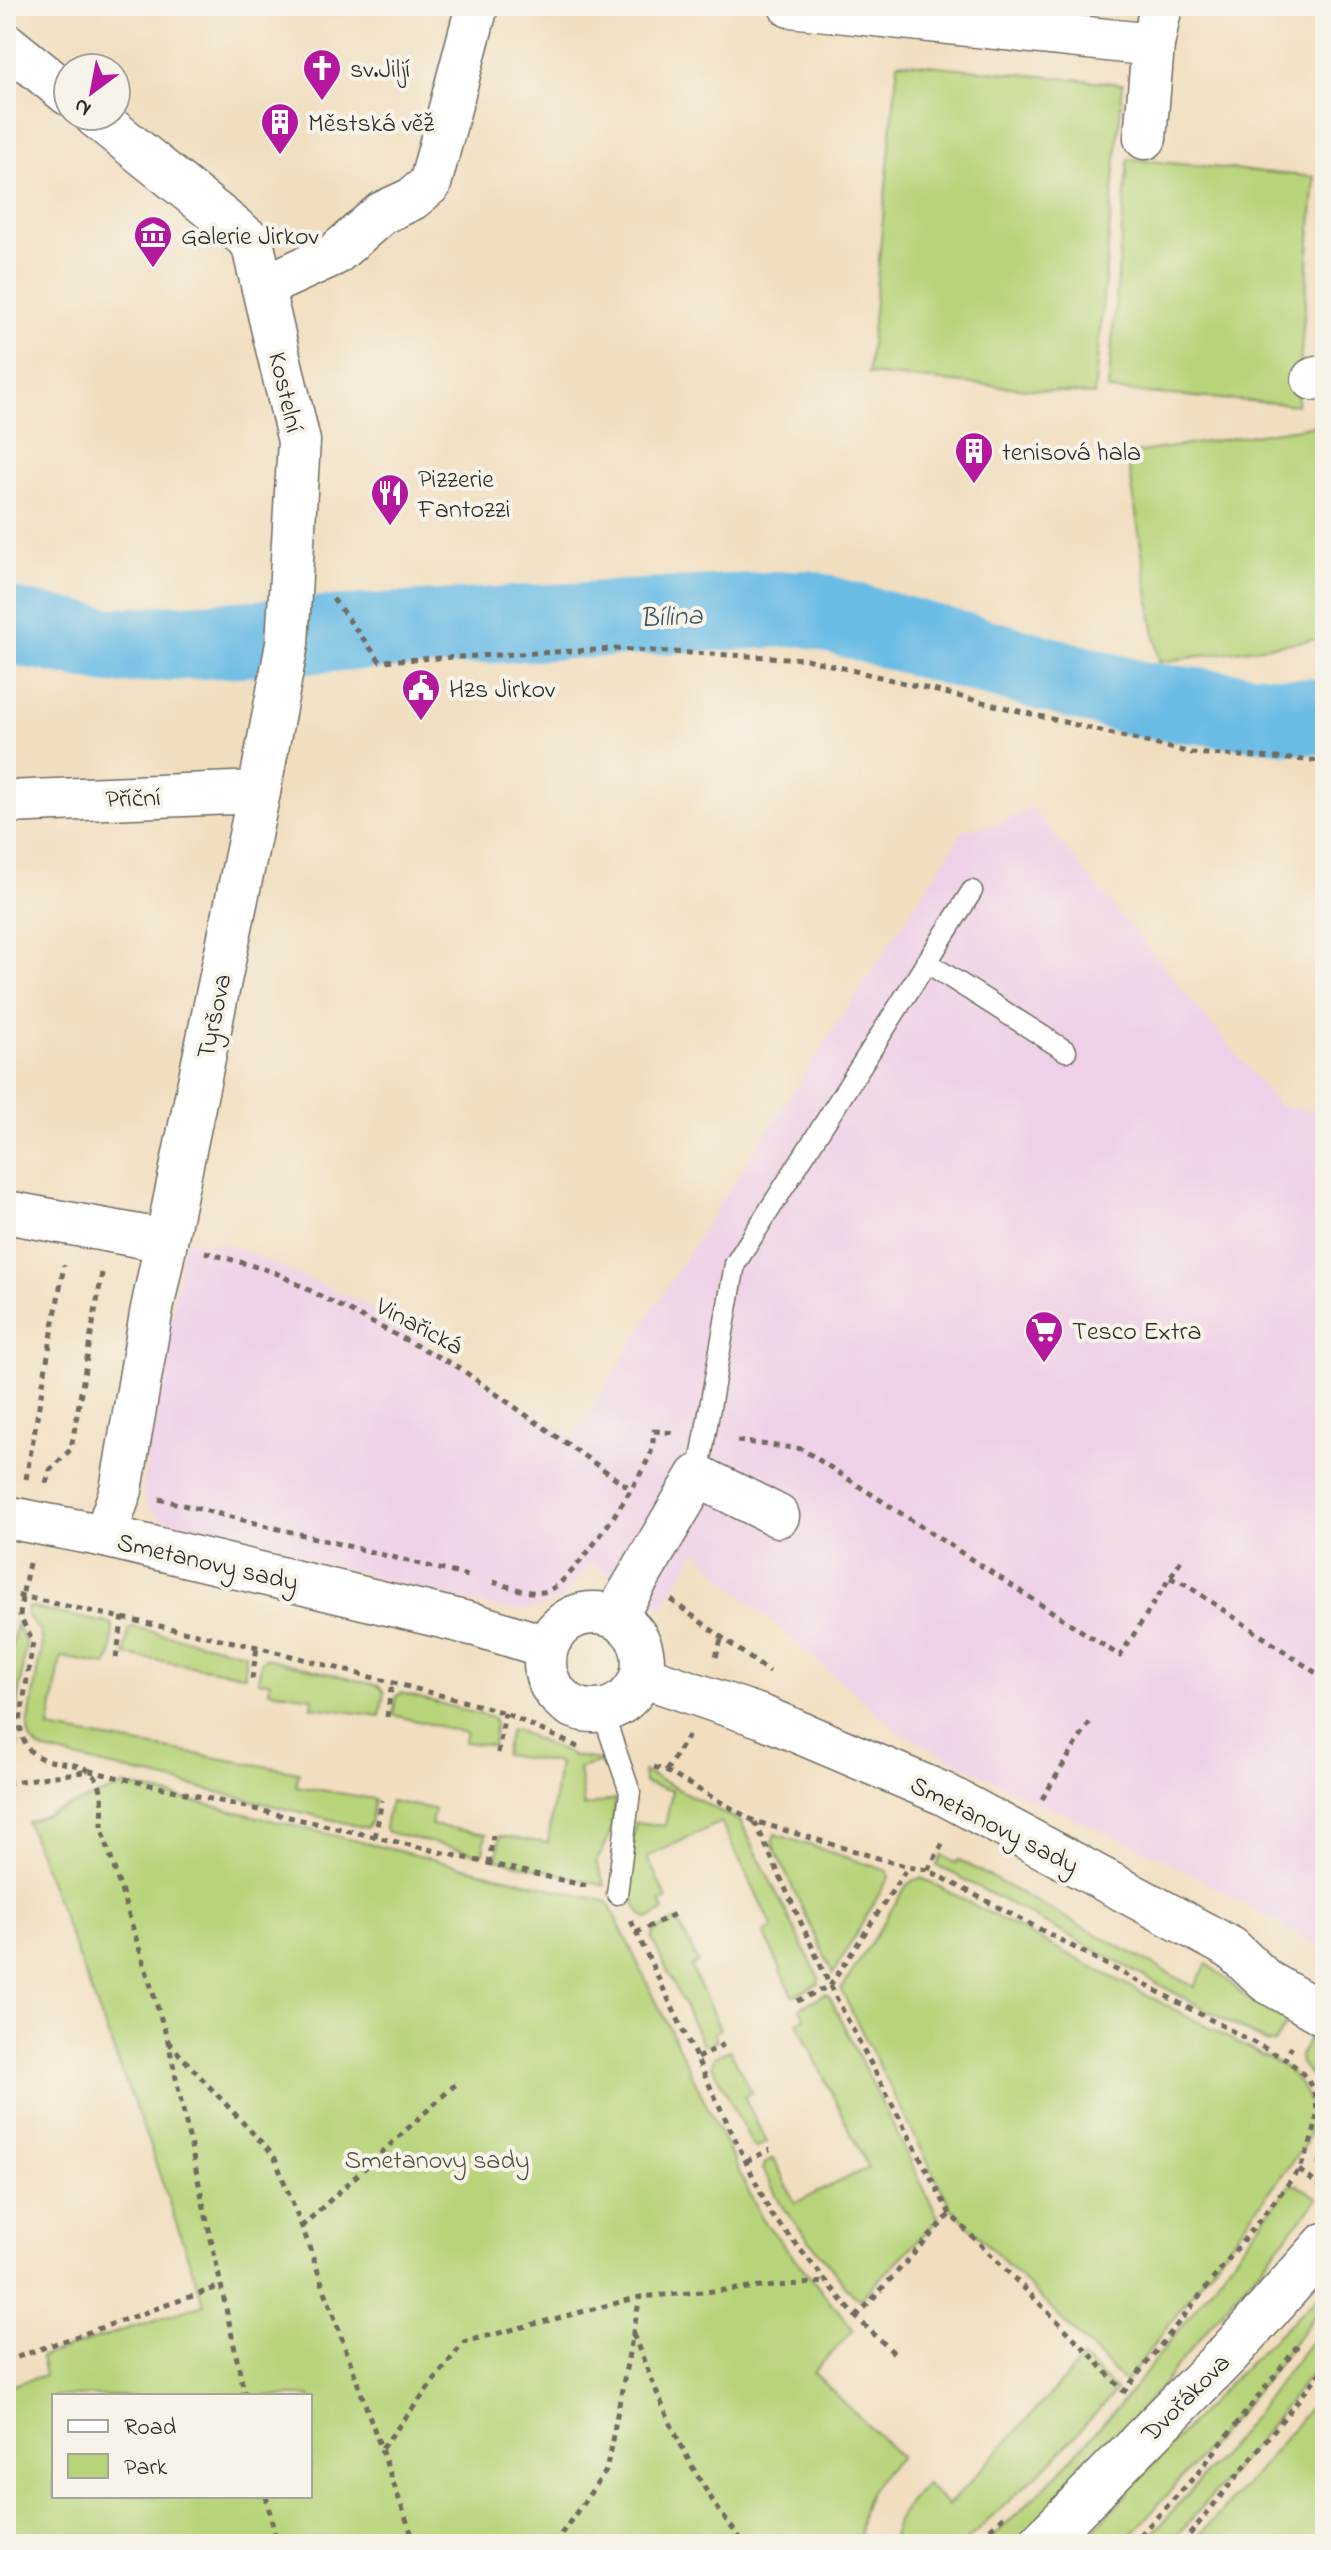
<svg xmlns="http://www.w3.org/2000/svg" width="1331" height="2550" font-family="'Indie Flower',sans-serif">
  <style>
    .built { fill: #eed0e8 }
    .green { fill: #b8d47a; stroke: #728052; stroke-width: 2; fill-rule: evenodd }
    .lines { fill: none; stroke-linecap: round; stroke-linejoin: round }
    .river { stroke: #6abce5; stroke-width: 76 }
    .lane-casing { stroke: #706a5f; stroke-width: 23 }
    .street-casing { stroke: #706a5f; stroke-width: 45 }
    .secondary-casing { stroke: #706a5f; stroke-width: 47 }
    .path { stroke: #706a5f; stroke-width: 5; stroke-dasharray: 6 6; stroke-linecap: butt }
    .lane { stroke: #fff; stroke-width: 20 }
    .street { stroke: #fff; stroke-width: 42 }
    .secondary { stroke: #fff; stroke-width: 44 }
    .labels { text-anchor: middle; stroke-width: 8; stroke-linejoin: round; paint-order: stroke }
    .poi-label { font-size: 26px; fill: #2b2b2b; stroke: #f7f3e8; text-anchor: start }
    .street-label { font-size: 26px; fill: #2b2b2b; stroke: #f7f3e8 }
    .park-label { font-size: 26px; fill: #4e553f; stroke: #f7f3e8 }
    .water-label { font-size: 28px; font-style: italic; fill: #3e5663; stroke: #f7f3e8 }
  </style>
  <rect width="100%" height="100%" fill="#f7f3e8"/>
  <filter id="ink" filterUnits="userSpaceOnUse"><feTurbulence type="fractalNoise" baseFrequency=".0125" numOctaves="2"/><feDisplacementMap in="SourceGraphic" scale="16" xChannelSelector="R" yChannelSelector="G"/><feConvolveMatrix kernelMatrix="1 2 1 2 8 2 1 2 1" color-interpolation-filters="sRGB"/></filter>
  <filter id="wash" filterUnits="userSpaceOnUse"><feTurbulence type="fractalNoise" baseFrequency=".006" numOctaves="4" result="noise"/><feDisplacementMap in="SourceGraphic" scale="32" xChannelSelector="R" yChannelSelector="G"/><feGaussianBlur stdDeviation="1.8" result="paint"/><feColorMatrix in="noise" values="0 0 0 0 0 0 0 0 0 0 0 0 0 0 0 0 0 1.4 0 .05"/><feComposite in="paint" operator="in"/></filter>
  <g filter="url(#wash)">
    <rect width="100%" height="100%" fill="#f1debf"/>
    <!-- built -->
    <polygon class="built" points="1031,807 1280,1107 1325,1112 1325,1950 1163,1858 1026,1797 899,1732 734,1588 697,1550 662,1607 591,1563 562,1600 528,1610 512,1610 490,1607 179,1526 157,1516 147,1504 142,1489 184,1240 207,1244 225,1243 357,1300 574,1438 694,1244 964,830 998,825"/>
    <!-- green -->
    <g class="green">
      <polygon points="898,62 1123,84 1094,395 868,374"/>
      <polygon points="1128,159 1315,177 1297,405 1108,390"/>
      <polygon points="1325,424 1325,638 1159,662 1127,454"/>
      <path d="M28,1607L111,1624L113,1628L111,1657L106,1665L61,1657L49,1729L299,1772L296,1786L375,1799L370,1823L367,1828L42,1750C32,1744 28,1739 28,1727L42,1643L40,1633L27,1614Z"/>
      <polygon points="16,1624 26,1643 13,1734 18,1745 6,1743 6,1682"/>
      <polygon points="132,1627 245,1653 245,1675 125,1655 128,1631"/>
      <polygon points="265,1658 379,1686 384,1692 380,1716 312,1707 313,1697 269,1691 270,1682 258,1681 261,1663"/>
      <polygon points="402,1693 493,1718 495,1724 493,1746 464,1742 466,1733 393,1715 396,1696"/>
      <path d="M510,1730H516L573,1756L606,1761L579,1768L584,1807L615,1799C614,1823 609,1842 596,1862L605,1885L497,1859L500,1836L548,1843L559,1763L504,1755Z"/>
      <path d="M643,1771L741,1822L819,1978L818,1984L793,1996L764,1933L773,1928L721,1822L647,1857L667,1899L660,1902L664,1911L648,1919C641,1916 640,1912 636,1905C622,1877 630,1851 636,1822L665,1826L672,1791L644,1783Z"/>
      <path d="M126,1785L608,1902L762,2219L854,2330L813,2372L900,2457C871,2486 857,2501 861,2544H6V2387L45,2375L41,2357L204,2304L148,2141L27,1822ZM54,2396H310V2496H54Z"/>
      <polygon points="390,1801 434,1809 431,1825 486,1834 483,1853 480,1854 387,1832 385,1828"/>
      <polygon points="775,1834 888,1871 889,1877 833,1974 772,1843"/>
      <polygon points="942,1855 955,1863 959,1860 1194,1987 1207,1964 1209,1965 1250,2000 1289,2020 1274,2043 1266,2042 937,1865"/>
      <path d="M922,1878L1282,2066C1309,2088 1318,2109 1306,2143L1125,2383L951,2208L841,1990L907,1885L914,1880Z"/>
      <polygon points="677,1920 698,1962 691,1967 720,2029 714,2033 717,2040 708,2045 702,2043 652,1939 654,1932"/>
      <polygon points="825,1994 830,1998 939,2219 860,2299 854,2296 783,2208 763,2169 765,2164 774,2159 795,2203 868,2168 797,2022 805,2018 800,2008"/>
      <polygon points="1311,2032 1325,2042 1325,2171 1314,2159 1325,2127 1325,2113 1319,2088 1301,2063 1300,2056"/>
      <polygon points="730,2050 751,2092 744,2096 766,2142 756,2148 753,2146 712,2065 714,2057"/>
      <path d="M1290,2185H1298L1318,2198C1287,2239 1252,2275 1219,2315C1154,2394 1092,2473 1017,2544H986L1057,2475L1126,2398Z"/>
      <path d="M1325,2291V2306L1315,2315L1252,2397L1124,2544H1081C1160,2458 1237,2368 1325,2291Z"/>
      <polygon points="1325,2323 1325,2356 1245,2457 1170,2544 1144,2544 1234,2441"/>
      <path d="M1083,2358L1116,2391L1053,2460L963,2544H893C892,2518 909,2502 926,2484L948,2506Z"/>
      <polygon points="1325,2389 1325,2544 1192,2544 1254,2476"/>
    </g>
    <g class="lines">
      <!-- river -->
      <polyline class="river" points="6,625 110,646 806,608 1143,700 1287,716 1325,717"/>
    </g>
  </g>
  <g filter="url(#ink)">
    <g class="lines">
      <!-- lane casing -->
      <g class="lane-casing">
        <g id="lane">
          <polyline points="926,962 1066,1051"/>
          <polyline points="698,1476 735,1264 972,891"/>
          <polyline points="602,1711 630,1792 617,1894"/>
        </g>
      </g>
      <!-- street casing -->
      <g class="street-casing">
        <g id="street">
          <polyline points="790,6 1153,45"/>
          <polyline points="6,44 68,94"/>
          <polyline points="95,116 252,242 299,441 287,644 259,792 151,1314 121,1490 105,1536"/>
          <polyline points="1145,138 1153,45 1161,6"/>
          <polyline points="263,287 335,254 382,213 412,199 430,184 477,6"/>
          <polyline points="1313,379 1325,376"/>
          <polyline points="6,802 259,792"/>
          <polyline points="6,1212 166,1241"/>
          <polyline points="6,1517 105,1536 476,1625 547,1647"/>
          <circle cx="594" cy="1662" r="49"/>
          <polyline points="615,1617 698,1476 778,1516"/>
          <polyline points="642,1676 763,1717 944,1794 1231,1948 1266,1981 1325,2015"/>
        </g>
      </g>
      <!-- secondary casing -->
      <g class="secondary-casing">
        <polyline id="secondary" points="1040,2544 1230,2352 1325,2245"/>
      </g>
      <!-- path -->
      <g class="path">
        <polyline points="333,599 380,661 615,649 806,659 1191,753 1325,761"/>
        <polyline points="205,1252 274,1272 458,1367 631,1489"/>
        <polyline points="737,1441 802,1449 1120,1656 1183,1557"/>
        <polyline points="26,1479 64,1265"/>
        <polyline points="46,1483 50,1470 71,1449 102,1273"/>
        <polyline points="159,1499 468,1576"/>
        <path d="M29,1563L22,1596L20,1616L33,1642L20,1722C24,1782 79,1748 97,1780C105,1793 102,1814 102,1829L168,2041L245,2396"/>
        <polyline points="1170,1578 1185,1584 1325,1679"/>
        <polyline points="6,1582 10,1560"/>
        <path d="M493,1582C509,1586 531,1596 547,1591C573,1583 638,1483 650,1455C653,1448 653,1439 654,1431L675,1433"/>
        <polyline points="6,1593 257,1647 485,1707 505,1713 582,1749"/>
        <polyline points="671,1600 769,1672"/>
        <polyline points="716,1657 722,1636"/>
        <polyline points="116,1658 123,1617"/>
        <polyline points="252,1679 257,1647"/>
        <polyline points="387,1717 392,1682"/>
        <polyline points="498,1753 505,1713"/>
        <polyline points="654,1767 666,1771 754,1821 908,1867 928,1870 1285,2059 1292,2046"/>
        <polyline points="666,1771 689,1734"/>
        <polyline points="6,1783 90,1771 587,1886"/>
        <polyline points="1042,1799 1090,1722"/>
        <polyline points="755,1822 830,1986 950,2214 1089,2353 1124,2392"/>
        <polyline points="375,1837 382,1800"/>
        <polyline points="489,1864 493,1835"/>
        <polyline points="928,1870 943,1843"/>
        <polyline points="631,1921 771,2214 856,2317 894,2353"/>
        <polyline points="636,1933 675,1914"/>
        <polyline points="797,2001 830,1986 908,1867"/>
        <polyline points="168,2042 274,2156 305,2235 415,2544"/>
        <polyline points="697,2058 727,2043"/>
        <polyline points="746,2161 770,2150"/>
        <polyline points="1299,2170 1325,2190"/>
        <polyline points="301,2227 457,2083"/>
        <polyline points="856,2317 950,2214"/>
        <path d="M633,2334C664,2411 691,2480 745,2544"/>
        <polyline points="6,2361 221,2286"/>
        <path d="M1123,2393L1299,2170C1319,2128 1331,2089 1285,2059"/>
        <polyline points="382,2448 464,2342 640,2297 825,2282"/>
        <polyline points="266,2496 277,2544"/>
        <polyline points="554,2544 606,2471 640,2297"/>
        <polyline points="972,2544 1005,2515"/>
        <polyline points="1132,2544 1197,2474 1298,2346"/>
        <polyline points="1182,2544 1325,2367"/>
      </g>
      <!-- lane -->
      <use href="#lane" class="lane"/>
      <!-- street -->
      <use href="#street" class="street"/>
      <!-- secondary -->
      <use href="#secondary" class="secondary"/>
    </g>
  </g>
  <!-- icons -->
  <defs>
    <g id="church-pin" transform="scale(2)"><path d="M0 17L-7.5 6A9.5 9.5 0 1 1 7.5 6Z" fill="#b5179e" stroke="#f7f3e8"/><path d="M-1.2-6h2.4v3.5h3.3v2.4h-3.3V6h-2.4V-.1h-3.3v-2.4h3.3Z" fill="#fff"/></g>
    <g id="building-pin" transform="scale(2)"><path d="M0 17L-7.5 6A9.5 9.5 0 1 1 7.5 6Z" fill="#b5179e" stroke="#f7f3e8"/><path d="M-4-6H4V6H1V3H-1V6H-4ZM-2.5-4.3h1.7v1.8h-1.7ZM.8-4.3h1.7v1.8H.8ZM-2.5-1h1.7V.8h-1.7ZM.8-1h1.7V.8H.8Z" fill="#fff"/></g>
    <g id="museum-pin" transform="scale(2)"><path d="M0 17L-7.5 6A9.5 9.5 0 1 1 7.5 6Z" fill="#b5179e" stroke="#f7f3e8"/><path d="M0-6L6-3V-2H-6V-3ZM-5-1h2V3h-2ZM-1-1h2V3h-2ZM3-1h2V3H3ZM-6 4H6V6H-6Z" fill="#fff"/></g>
    <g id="restaurant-pin" transform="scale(2)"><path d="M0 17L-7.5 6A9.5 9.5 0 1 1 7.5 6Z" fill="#b5179e" stroke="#f7f3e8"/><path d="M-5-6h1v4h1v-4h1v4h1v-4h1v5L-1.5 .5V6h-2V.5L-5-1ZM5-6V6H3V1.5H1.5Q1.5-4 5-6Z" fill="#fff"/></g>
    <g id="civic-pin" transform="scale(2)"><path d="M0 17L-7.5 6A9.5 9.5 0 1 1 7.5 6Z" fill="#b5179e" stroke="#f7f3e8"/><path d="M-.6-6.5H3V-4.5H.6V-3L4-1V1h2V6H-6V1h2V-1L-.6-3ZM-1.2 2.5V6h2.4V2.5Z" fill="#fff"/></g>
    <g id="supermarket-pin" transform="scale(2)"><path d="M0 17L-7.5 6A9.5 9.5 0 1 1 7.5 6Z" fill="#b5179e" stroke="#f7f3e8"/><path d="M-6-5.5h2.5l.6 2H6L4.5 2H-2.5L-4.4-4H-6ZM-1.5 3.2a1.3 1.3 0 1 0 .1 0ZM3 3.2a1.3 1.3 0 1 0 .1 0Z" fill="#fff"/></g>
  </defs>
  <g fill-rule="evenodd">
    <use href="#church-pin" x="322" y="68"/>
    <use href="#building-pin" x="280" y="122"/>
    <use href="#museum-pin" x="153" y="235"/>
    <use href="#building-pin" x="974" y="451"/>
    <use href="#restaurant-pin" x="390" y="493"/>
    <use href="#civic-pin" x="421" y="688"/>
    <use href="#supermarket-pin" x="1044" y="1330"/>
  </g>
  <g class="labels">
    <!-- poi labels -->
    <g class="poi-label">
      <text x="350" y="77">sv.Jiljí</text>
      <text x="308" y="131">Městská věž</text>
      <text x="181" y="244">Galerie Jirkov</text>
      <text x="1002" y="460">tenisová hala</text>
      <text x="418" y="487">Pizzerie<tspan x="418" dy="30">Fantozzi</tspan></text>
      <text x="449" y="697">Hzs Jirkov</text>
      <text x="1072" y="1339">Tesco Extra</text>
    </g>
    <!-- street labels -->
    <g class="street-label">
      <text transform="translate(287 392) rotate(77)" y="9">Kostelní</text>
      <text transform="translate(133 797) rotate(-2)" y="9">Příční</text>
      <text transform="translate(213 1016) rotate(-78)" y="9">Tyršova</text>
      <text transform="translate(420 1325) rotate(28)" y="9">Vinařická</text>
      <text transform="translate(208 1561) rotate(13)" y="9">Smetanovy sady</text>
      <text transform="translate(995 1824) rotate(27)" y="9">Smetanovy sady</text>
      <text transform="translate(1185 2397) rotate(-45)" y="9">Dvořákova</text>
    </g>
    <!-- park labels -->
    <g class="park-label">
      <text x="437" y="2168">Smetanovy sady</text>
    </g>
    <!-- water labels -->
    <g class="water-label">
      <text transform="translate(671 615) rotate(-3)" y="10">Bílina</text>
    </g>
  </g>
  <!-- margin -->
  <rect width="1331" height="2550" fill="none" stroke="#f7f3e8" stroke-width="32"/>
  <!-- legend -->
  <rect x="52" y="2394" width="260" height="104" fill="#f7f3e8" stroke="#a5a39c" stroke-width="2"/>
  <rect x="68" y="2420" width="40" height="12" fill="#ffffff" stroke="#a5a39c" stroke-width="2"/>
  <text x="124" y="2434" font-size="24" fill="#2b2b2b">Road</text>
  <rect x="68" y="2454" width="40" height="24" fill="#b8d47a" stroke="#a5a39c" stroke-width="2"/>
  <text x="124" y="2474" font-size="24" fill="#2b2b2b">Park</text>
  <!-- north arrow -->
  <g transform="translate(92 92) rotate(212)"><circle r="38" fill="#f7f3e8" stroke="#a5a39c" stroke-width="2"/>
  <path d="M0-6L14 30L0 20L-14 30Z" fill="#b5179e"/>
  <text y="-12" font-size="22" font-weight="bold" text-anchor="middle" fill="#2b2b2b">N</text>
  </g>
</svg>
